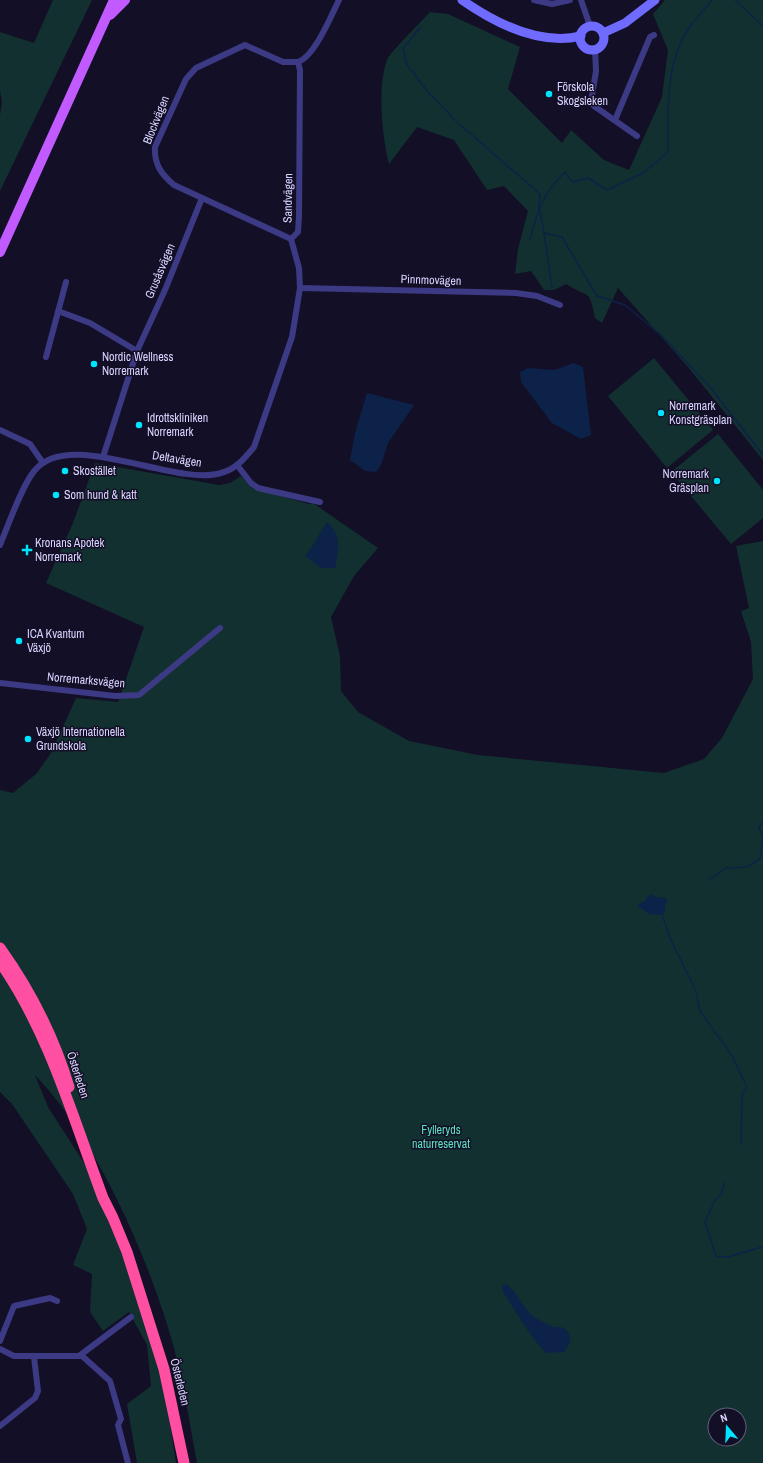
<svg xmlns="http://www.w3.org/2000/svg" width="763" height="1463" font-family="'Archivo Narrow',sans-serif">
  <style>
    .green { fill: #12302f; fill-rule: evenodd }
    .water { fill: #0c2248 }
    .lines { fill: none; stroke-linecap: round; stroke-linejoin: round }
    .stream { stroke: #0c2248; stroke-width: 1.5 }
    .street { stroke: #3d3a85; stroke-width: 6 }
    .secondary { stroke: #6f6bff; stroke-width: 9 }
    .primary { stroke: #c25bff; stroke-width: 10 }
    .highway { stroke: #ff4fa3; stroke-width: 11 }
    .poi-dot { fill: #00e5ff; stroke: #130f26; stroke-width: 1.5 }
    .labels { text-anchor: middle; stroke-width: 3; stroke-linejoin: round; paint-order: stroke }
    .poi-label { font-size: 12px; fill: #d9d4ff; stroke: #130f26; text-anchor: start }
    .street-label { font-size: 12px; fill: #d9d4ff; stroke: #130f26 }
    .park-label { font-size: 12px; fill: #5fe0c0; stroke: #130f26 }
  </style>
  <rect width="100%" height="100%" fill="#130f26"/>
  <!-- green -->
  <g class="green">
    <polygon points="53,0 92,0 0,191 0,115 2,102 0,91 0,32 34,43"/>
    <path d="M665,0H763V460L688,367L618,288L602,323L595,318C589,287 589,299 566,284L554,290H544L531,271L515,274L518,249L528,211L504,186L487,190L454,140L417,127L389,164C382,136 377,87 387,60C390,52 422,21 430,12L448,14L520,47L508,89L562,143L571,130L604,160L629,170L662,97L668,50L653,14Z"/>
    <polygon points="654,358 713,430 667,468 608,396"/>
    <polygon points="718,434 763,490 763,518 731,544 671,472"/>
    <path d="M95,463L219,485L230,483L241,476L252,488L309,504L313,503L378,548L354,576L331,617L340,656L341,691L358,712L409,741L478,755L664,773L704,759L722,738L753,679L751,642L741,611L749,608L736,546L763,541V1463H197C190,1425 184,1385 174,1348C150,1261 97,1139 35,1075L48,1107L86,1166L133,1281L163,1378L176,1463H137L127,1404L151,1386L147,1345L129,1312L103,1331L90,1312L92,1274L73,1265L87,1229L73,1194L12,1104L0,1092V790L13,793L37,773L51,753L76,698L118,702L144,627L46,583L73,523ZM715,1415H739V1439H715Z"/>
  </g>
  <!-- water -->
  <g class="water">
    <polygon points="574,363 583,367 591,435 581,439 552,423 521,382 520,372 528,368 554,370"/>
    <polygon points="367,393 414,405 388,443 381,465 376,472 365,471 350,460 355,433"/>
    <path d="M327,522C342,535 339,550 335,568H321L305,556C314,546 319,533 327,522Z"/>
    <polygon points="652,894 655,897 666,898 667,902 665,906 665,912 662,915 649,914 637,905 645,901 649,895"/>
    <path d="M506,1284C518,1293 523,1308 534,1317C539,1320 546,1323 551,1326C556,1328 561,1325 566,1330C573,1337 570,1345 564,1352L546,1353C529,1335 517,1313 503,1292L502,1286Z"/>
  </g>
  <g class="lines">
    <!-- stream -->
    <g class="stream">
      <polyline points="735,0 763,26"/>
      <polyline points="421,27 403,48 406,63 428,92 457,122 540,194 539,206 544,233 562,237 597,296 625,305 662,336 710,387 763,455"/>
      <polyline points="544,233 552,288"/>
      <path d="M530,239C538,210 543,193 565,172L573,182L588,178L607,190L643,173L668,152C668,112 665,66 687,31C694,20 704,10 712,0"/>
      <polyline points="709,880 726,868 747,867 760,859 763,837 759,828 763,822"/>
      <polyline points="662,915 670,938 696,991 700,1011 731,1054 747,1087 742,1095 741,1144"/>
      <polyline points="724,1183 722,1193 715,1200 705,1222 716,1256 728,1257 762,1247"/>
    </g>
    <!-- street -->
    <g class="street">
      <polyline points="534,0 552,4 570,0"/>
      <polyline points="581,0 590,26"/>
      <polyline points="595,49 596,71 591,102 594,106 637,136"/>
      <polyline points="615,120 650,37 654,35"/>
      <path d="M291,239L174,185C161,174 154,164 155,147L186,79L196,68L245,45L283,62H298"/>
      <polyline points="300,288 516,293 537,296 560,305"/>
      <polyline points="58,311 90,323 137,351"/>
      <polyline points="46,357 66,282"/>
      <polyline points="0,430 30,444 43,463"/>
      <polyline points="103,457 137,351 165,290 202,198"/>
      <polyline points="237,465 251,483 258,488 320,502"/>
      <path d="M0,545C8,526 22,485 35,470C70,428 174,487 221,473C236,469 244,459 254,447L292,337L300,288L299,268L291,239L298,232L299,216L300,70L298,62C315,56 331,16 339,0"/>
      <polyline points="0,683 115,696 139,695 220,628"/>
      <polyline points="0,1341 14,1306 50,1298 57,1301"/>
      <polyline points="0,1349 14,1356 79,1356 131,1317"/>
      <polyline points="81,1355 110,1381 121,1419 118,1425 128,1463"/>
      <polyline points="0,1426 35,1398 38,1391 34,1357"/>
    </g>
    <!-- secondary -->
    <g class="secondary">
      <path d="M462,0C495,23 539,46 581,36"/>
      <circle cx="592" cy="38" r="12"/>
      <polyline points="603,33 625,23 655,0"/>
    </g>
    <!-- primary -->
    <g class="primary">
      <polyline points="110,15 125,0"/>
      <polyline points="0,252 114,0"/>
    </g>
    <!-- highway -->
    <g class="highway">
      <path d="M0,948C30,990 54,1037 69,1087"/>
      <path d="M0,962C49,1032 73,1118 103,1198L113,1218L127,1252L164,1369L184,1463"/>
    </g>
  </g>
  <!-- markers -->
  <g class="poi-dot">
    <circle cx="549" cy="94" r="4"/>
    <circle cx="94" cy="364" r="4"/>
    <circle cx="661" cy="413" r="4"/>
    <circle cx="139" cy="425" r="4"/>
    <circle cx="65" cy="471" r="4"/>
    <circle cx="717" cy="481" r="4"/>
    <circle cx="56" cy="495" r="4"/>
    <path d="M25 544h4v4h4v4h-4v4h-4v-4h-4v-4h4z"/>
    <circle cx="19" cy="641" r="4"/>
    <circle cx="28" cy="739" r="4"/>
  </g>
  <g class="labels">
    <!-- poi labels -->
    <g class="poi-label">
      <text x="557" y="91">Förskola<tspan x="557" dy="14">Skogsleken</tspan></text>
      <text x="102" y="361">Nordic Wellness<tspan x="102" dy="14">Norremark</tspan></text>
      <text x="669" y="410">Norremark<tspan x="669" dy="14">Konstgräsplan</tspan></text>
      <text x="147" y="422">Idrottskliniken<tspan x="147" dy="14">Norremark</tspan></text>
      <text x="73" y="475">Skostället</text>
      <text x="709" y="478" text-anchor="end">Norremark<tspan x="709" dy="14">Gräsplan</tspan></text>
      <text x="64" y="499">Som hund &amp; katt</text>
      <text x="35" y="547">Kronans Apotek<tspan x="35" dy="14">Norremark</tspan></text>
      <text x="27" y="638">ICA Kvantum<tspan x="27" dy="14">Växjö</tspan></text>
      <text x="36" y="736">Växjö Internationella<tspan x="36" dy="14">Grundskola</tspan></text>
    </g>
    <!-- street labels -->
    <g class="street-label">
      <text transform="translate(156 120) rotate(-68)" y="4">Blockvägen</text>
      <text transform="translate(288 198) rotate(-89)" y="4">Sandvägen</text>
      <text transform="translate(160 271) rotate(-67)" y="4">Grusåsvägen</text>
      <text transform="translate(431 280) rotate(2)" y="4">Pinnmovägen</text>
      <text transform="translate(177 459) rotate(9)" y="4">Deltavägen</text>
      <text transform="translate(86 680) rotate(5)" y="4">Norremarksvägen</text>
      <text transform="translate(78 1075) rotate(72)" y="4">Österleden</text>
      <text transform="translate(180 1382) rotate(76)" y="4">Österleden</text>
    </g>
    <!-- park labels -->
    <g class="park-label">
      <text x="441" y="1134">Fylleryds<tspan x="441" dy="14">naturreservat</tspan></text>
    </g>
  </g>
  <!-- north arrow -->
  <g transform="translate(727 1427) rotate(341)"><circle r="19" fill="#130f26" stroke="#625e7d"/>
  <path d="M0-3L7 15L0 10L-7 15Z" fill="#00e5ff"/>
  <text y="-6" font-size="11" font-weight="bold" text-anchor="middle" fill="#d9d4ff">N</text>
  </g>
</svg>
